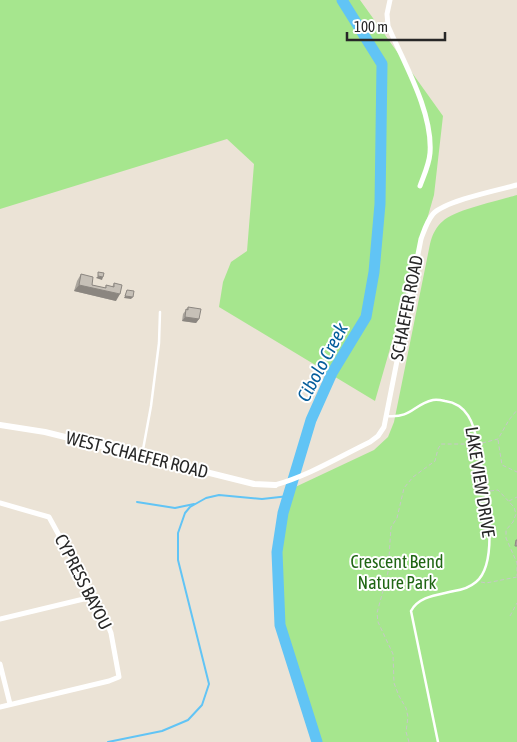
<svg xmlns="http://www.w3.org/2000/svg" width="517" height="742" font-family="'Asap Condensed',sans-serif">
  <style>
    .green { fill: #a6e68e }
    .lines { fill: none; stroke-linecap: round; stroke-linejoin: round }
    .stream { stroke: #61c4f5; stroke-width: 2 }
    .river { stroke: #61c4f5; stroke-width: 11 }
    .path { stroke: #c7c7c7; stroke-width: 1; stroke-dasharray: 4 2.5; stroke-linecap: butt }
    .service { stroke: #fff; stroke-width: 2.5 }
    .minor { stroke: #fff; stroke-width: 5 }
    .tertiary { stroke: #fff; stroke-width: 6 }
    .wall { fill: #aaa59d }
    .shaded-wall { fill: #8b8680 }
    .building { fill: #c6c0b7; stroke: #8b8680 }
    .labels { text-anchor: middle; stroke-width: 4; stroke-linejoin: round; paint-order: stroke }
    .street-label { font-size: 18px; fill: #272727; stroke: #fff }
    .park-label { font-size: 18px; fill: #206614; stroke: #fff }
    .water-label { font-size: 19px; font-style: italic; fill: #055e9c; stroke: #fff }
  </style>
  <rect width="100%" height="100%" fill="#ebe3d6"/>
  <!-- green -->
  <g class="green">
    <polygon points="0,0 360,0 443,116 434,195 375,401 219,307 223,282 231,262 247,251 254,164 227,139 0,209"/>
    <path d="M517,195V742H317L280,625L277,552L283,513L291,489L374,450L388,437L394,422L430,244C432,235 436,227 443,221C454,210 500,200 517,195Z"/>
  </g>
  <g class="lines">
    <!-- stream -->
    <g class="stream">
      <polyline points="137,502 175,508 194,504"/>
      <polyline points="108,742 162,731 188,720 202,705 209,684 178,560 178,533 185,513 190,507 206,498 219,495 262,499 289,496"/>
    </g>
    <!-- river -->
    <polyline class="river" points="317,742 280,625 277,552 283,513 311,420 332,373 366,317 374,272 380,204 382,64 342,0"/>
    <!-- path -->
    <g class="path">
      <polyline points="498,440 502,465 517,472"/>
      <polyline points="482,443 498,439 509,420 517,410"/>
      <polyline points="490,491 498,490 514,507 516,514 513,522 506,530 506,538 517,563 517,576"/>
      <polyline points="509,501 517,497"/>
      <polyline points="481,582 486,583 517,577"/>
      <polyline points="510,616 517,603"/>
      <polyline points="409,742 406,732 408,717 406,708 399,696 394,683 393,654 378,622 377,613 388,572 391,527 397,518 404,488 413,477 435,461 438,449 441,444 473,444"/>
    </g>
    <!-- service -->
    <g class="service">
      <path d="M387,416C413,418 412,405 433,400C437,399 441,400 445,401C467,404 474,423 477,443C482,474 503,560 476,582C470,587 462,590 454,591C438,595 419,596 411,611L438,742"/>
      <polyline points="142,455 151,406 159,343 160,312"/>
    </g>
    <!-- minor -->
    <g class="minor">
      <path d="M390,0L387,14L388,26C404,63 433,112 430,153C429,165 424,175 420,186"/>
      <path d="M275,485C308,476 339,457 370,442L378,436L384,427L421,239C424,231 427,221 433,214C445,201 498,190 517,185"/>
      <polyline points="0,503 49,517 107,623 111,633 119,677 109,681 0,707"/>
      <polyline points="0,619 92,597"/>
      <polyline points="0,664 10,704"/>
    </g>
    <!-- tertiary -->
    <polyline class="tertiary" points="0,425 45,432 254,484 275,485"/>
  </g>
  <!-- wall -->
  <g class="wall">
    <polygon points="81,274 92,285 105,288 106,285 112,287 114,283 116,301 74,291 77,281"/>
    <polygon points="188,307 199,319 196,323 182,321 183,314"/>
  </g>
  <!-- shaded-wall -->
  <g class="shaded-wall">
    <polygon points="98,276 103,277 102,280 96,278"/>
    <polygon points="79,285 120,294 116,301 74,291"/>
    <polygon points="125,296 133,297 131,299 124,298"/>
    <polygon points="185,317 199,319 196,323 182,321"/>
  </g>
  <!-- building -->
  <g class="building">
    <polygon points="98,272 104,273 103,277 98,276"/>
    <polygon points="81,274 93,277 92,285 106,288 106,285 114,287 114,283 122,285 120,294 79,285"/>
    <polygon points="127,290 134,291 133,297 125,296"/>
    <polygon points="188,307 201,309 199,319 185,317 186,309 188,310"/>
    <polygon points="516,540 517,540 517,546 515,546"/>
  </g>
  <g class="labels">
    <!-- street labels -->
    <g class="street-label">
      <text transform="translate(407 308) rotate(-79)" y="6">SCHAEFER ROAD</text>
      <text transform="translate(137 455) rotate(14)" y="6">WEST SCHAEFER ROAD</text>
      <text transform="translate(480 482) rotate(81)" y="6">LAKE VIEW DRIVE</text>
      <text transform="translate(83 582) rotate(63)" y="6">CYPRESS BAYOU</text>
    </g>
    <!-- park labels -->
    <g class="park-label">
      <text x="397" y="568">Crescent Bend<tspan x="397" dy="21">Nature Park</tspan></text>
    </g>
    <!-- water labels -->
    <g class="water-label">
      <text transform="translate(322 362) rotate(-62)" y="7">Cibolo Creek</text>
    </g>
  </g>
  <!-- scale -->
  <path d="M347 32v8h98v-8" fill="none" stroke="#272727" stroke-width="2.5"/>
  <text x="354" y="32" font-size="15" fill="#272727" stroke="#ffffff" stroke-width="4" paint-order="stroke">100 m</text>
</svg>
